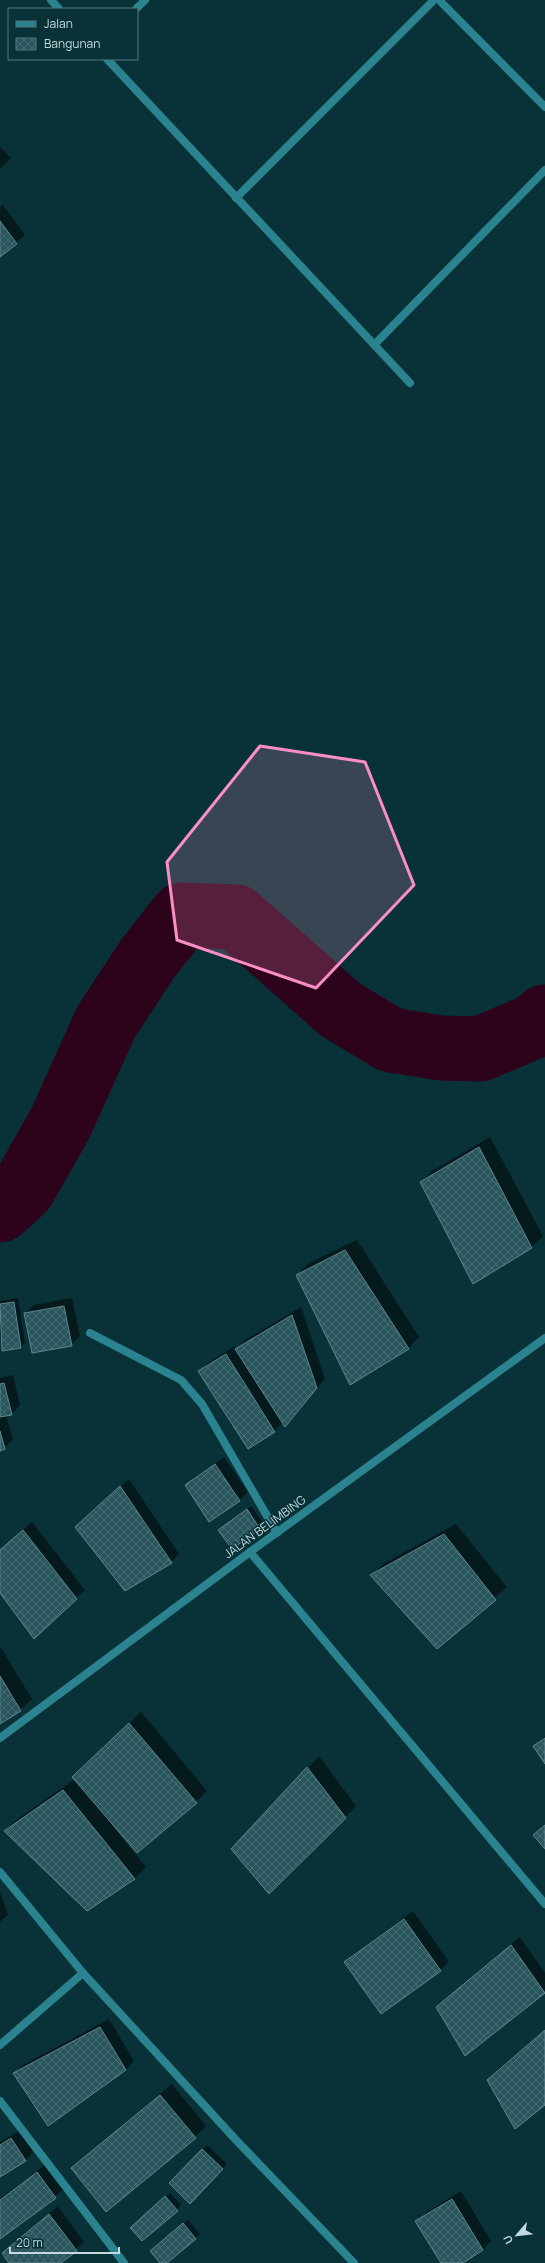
<svg xmlns="http://www.w3.org/2000/svg" width="545" height="2263" font-family="Manrope,sans-serif">
  <style>
    .shadow { fill: #0007 }
    .lines { fill: none; stroke-linecap: round; stroke-linejoin: round }
    .river { stroke: #2d031b; stroke-width: 65 }
    .building { fill: url(#building-cross-hatch); stroke: #5e868c }
    .street { stroke: #2b838f; stroke-width: 8 }
    .marked { fill: #fb8fc5; fill-opacity: 0.2; stroke: #fb8fc5; stroke-width: 3; stroke-linejoin: round }
    .labels { text-anchor: middle; stroke-width: 3; stroke-linejoin: round; paint-order: stroke }
    .street-label { font-size: 12px; fill: #c5dadd; stroke: #083238 }
  </style>
  <defs>
    <pattern id="building-cross-hatch" width="8" height="8" patternUnits="userSpaceOnUse"><rect width="8" height="8" fill="#29555c"/><path d="M0 0l8 8M0 8l8-8" fill="none" stroke="#476d73"/></pattern>
  </defs>
  <rect width="100%" height="100%" fill="#083238"/>
  <!-- shadow -->
  <g class="shadow">
    <polygon points="0,147 11,158 0,169"/>
    <polygon points="3,205 25,235 0,256 0,207"/>
    <polygon points="490,1137 543,1236 532,1247 473,1283 421,1182 432,1171"/>
    <polygon points="357,1240 419,1337 408,1349 297,1275 309,1263"/>
    <polygon points="18,1298 25,1343 21,1347 3,1350 0,1334 0,1301"/>
    <polygon points="72,1298 80,1336 71,1345 25,1313 34,1305"/>
    <polygon points="301,1307 325,1379 285,1426 283,1422 275,1431 248,1448 199,1371 208,1363 235,1346 236,1349 245,1340"/>
    <polygon points="13,1375 20,1405 11,1414 6,1415 13,1440 4,1448 0,1449 0,1378"/>
    <polygon points="224,1457 248,1492 240,1500 186,1486 195,1477"/>
    <polygon points="129,1479 179,1554 171,1562 85,1518"/>
    <polygon points="251,1506 264,1524 232,1548 219,1530"/>
    <polygon points="32,1522 85,1590 76,1598 0,1592 0,1550"/>
    <polygon points="456,1524 507,1587 437,1648 372,1576 383,1564"/>
    <polygon points="0,1646 32,1699 20,1710 0,1723"/>
    <polygon points="141,1712 207,1791 196,1802 113,1826 146,1867 135,1878 87,1910 5,1831 16,1820 75,1779 85,1766"/>
    <polygon points="545,1736 545,1762 534,1746"/>
    <polygon points="319,1756 356,1806 269,1893 232,1849"/>
    <polygon points="0,1892 8,1915 0,1922"/>
    <polygon points="413,1911 449,1962 440,1970 345,1962 354,1954"/>
    <polygon points="520,1937 545,1973 545,1992 465,2055 446,1999"/>
    <polygon points="109,2019 134,2061 126,2070 14,2073 23,2065"/>
    <polygon points="545,2030 545,2104 488,2080 496,2071"/>
    <polygon points="172,2084 206,2126 195,2137 72,2168"/>
    <polygon points="20,2130 33,2152 25,2161 0,2176 0,2142"/>
    <polygon points="207,2145 227,2164 190,2202 170,2183"/>
    <polygon points="46,2164 64,2189 0,2238 0,2198"/>
    <polygon points="461,2191 491,2241 483,2250 461,2263 443,2263 417,2222 425,2213"/>
    <polygon points="170,2193 181,2205 177,2210 136,2223"/>
    <polygon points="58,2206 84,2242 59,2263 10,2263 3,2254"/>
    <polygon points="188,2220 200,2234 165,2263 161,2263 156,2247"/>
  </g>
  <g class="lines">
    <!-- river -->
    <polyline class="river" points="0,1210 23,1189 60,1124 106,1022 148,958 182,915 236,917 341,1010 391,1040 441,1048 480,1049 532,1027 545,1017"/>
  </g>
  <!-- building -->
  <g class="building">
    <polygon points="0,221 17,244 0,257"/>
    <polygon points="479,1147 532,1248 473,1284 420,1182"/>
    <polygon points="345,1250 409,1349 350,1385 296,1275"/>
    <polygon points="14,1302 21,1348 2,1351 0,1304"/>
    <polygon points="64,1306 72,1346 32,1353 24,1313"/>
    <polygon points="292,1315 317,1388 285,1427 235,1349"/>
    <polygon points="226,1354 275,1432 248,1449 198,1371"/>
    <polygon points="4,1383 12,1415 0,1417 0,1384"/>
    <polygon points="0,1431 5,1449 0,1451"/>
    <polygon points="215,1464 240,1501 209,1522 185,1485"/>
    <polygon points="120,1486 172,1563 125,1591 75,1527"/>
    <polygon points="247,1509 260,1529 232,1549 218,1530"/>
    <polygon points="23,1530 77,1599 34,1639 0,1593 0,1550"/>
    <polygon points="444,1534 496,1600 437,1649 370,1575"/>
    <polygon points="0,1676 21,1711 0,1724"/>
    <polygon points="129,1723 197,1803 137,1853 72,1777"/>
    <polygon points="545,1738 545,1764 533,1746"/>
    <polygon points="307,1767 346,1818 269,1894 231,1849"/>
    <polygon points="63,1790 135,1879 87,1911 4,1831"/>
    <polygon points="545,1825 545,1849 533,1835"/>
    <polygon points="404,1919 441,1971 381,2014 344,1962"/>
    <polygon points="511,1945 545,1993 465,2056 436,2007"/>
    <polygon points="100,2027 126,2070 48,2126 13,2073"/>
    <polygon points="545,2030 545,2105 515,2129 487,2080"/>
    <polygon points="160,2095 196,2138 106,2212 71,2168"/>
    <polygon points="11,2138 26,2161 0,2177 0,2145"/>
    <polygon points="202,2149 223,2169 190,2204 169,2183"/>
    <polygon points="37,2172 56,2198 0,2239 0,2200"/>
    <polygon points="165,2196 178,2211 142,2241 130,2228"/>
    <polygon points="452,2199 483,2250 463,2263 441,2263 415,2221"/>
    <polygon points="49,2214 77,2251 61,2263 9,2263 2,2253"/>
    <polygon points="183,2223 196,2239 167,2263 160,2263 150,2251"/>
  </g>
  <g class="lines">
    <!-- street -->
    <g class="street">
      <polyline points="51,0 59,9"/>
      <polyline points="439,0 545,107"/>
      <polyline points="136,9 145,0"/>
      <polyline points="107,59 410,383"/>
      <polyline points="236,198 434,0"/>
      <polyline points="374,345 545,170"/>
      <polyline points="90,1333 181,1380 202,1404 277,1533"/>
      <polyline points="250,1552 545,1904"/>
      <polyline points="0,1738 250,1552 545,1338"/>
      <polyline points="0,1872 83,1973 0,2045"/>
      <polyline points="83,1973 236,2140 354,2263"/>
      <polyline points="0,2101 124,2263"/>
    </g>
  </g>
  <!-- marked area -->
  <path class="marked" d="M260,746L365,762L414,885L316,988L177,940L167,862Z"/>
  <g class="labels">
    <!-- street labels -->
    <g class="street-label">
      <text transform="translate(265 1527) rotate(-36)" y="4">JALAN BELIMBING</text>
    </g>
  </g>
  <!-- legend -->
  <rect x="8" y="8" width="130" height="52" fill="#083238" stroke="#54757a"/>
  <rect x="16" y="21" width="20" height="6" fill="#2b838f" stroke="#54757a"/>
  <text x="44" y="28" font-size="12" fill="#c5dadd">Jalan</text>
  <rect x="16" y="38" width="20" height="12" fill="url(#building-cross-hatch)" stroke="#54757a"/>
  <text x="44" y="48" font-size="12" fill="#c5dadd">Bangunan</text>
  <!-- north arrow -->
  <g transform="translate(517 2235) rotate(242)" stroke="#083238" stroke-width="3" paint-order="stroke">
  <path d="M0-3L7 15L0 10L-7 15Z" fill="#c5dadd"/>
  <text y="-6" font-size="11" font-weight="bold" text-anchor="middle" fill="#c5dadd">U</text>
  </g>
  <!-- scale -->
  <path d="M10 2247v6h109v-6" fill="none" stroke="#c5dadd" stroke-width="2"/>
  <text x="16" y="2247" font-size="12" fill="#c5dadd" stroke="#083238" stroke-width="3" paint-order="stroke">20 m</text>
</svg>
